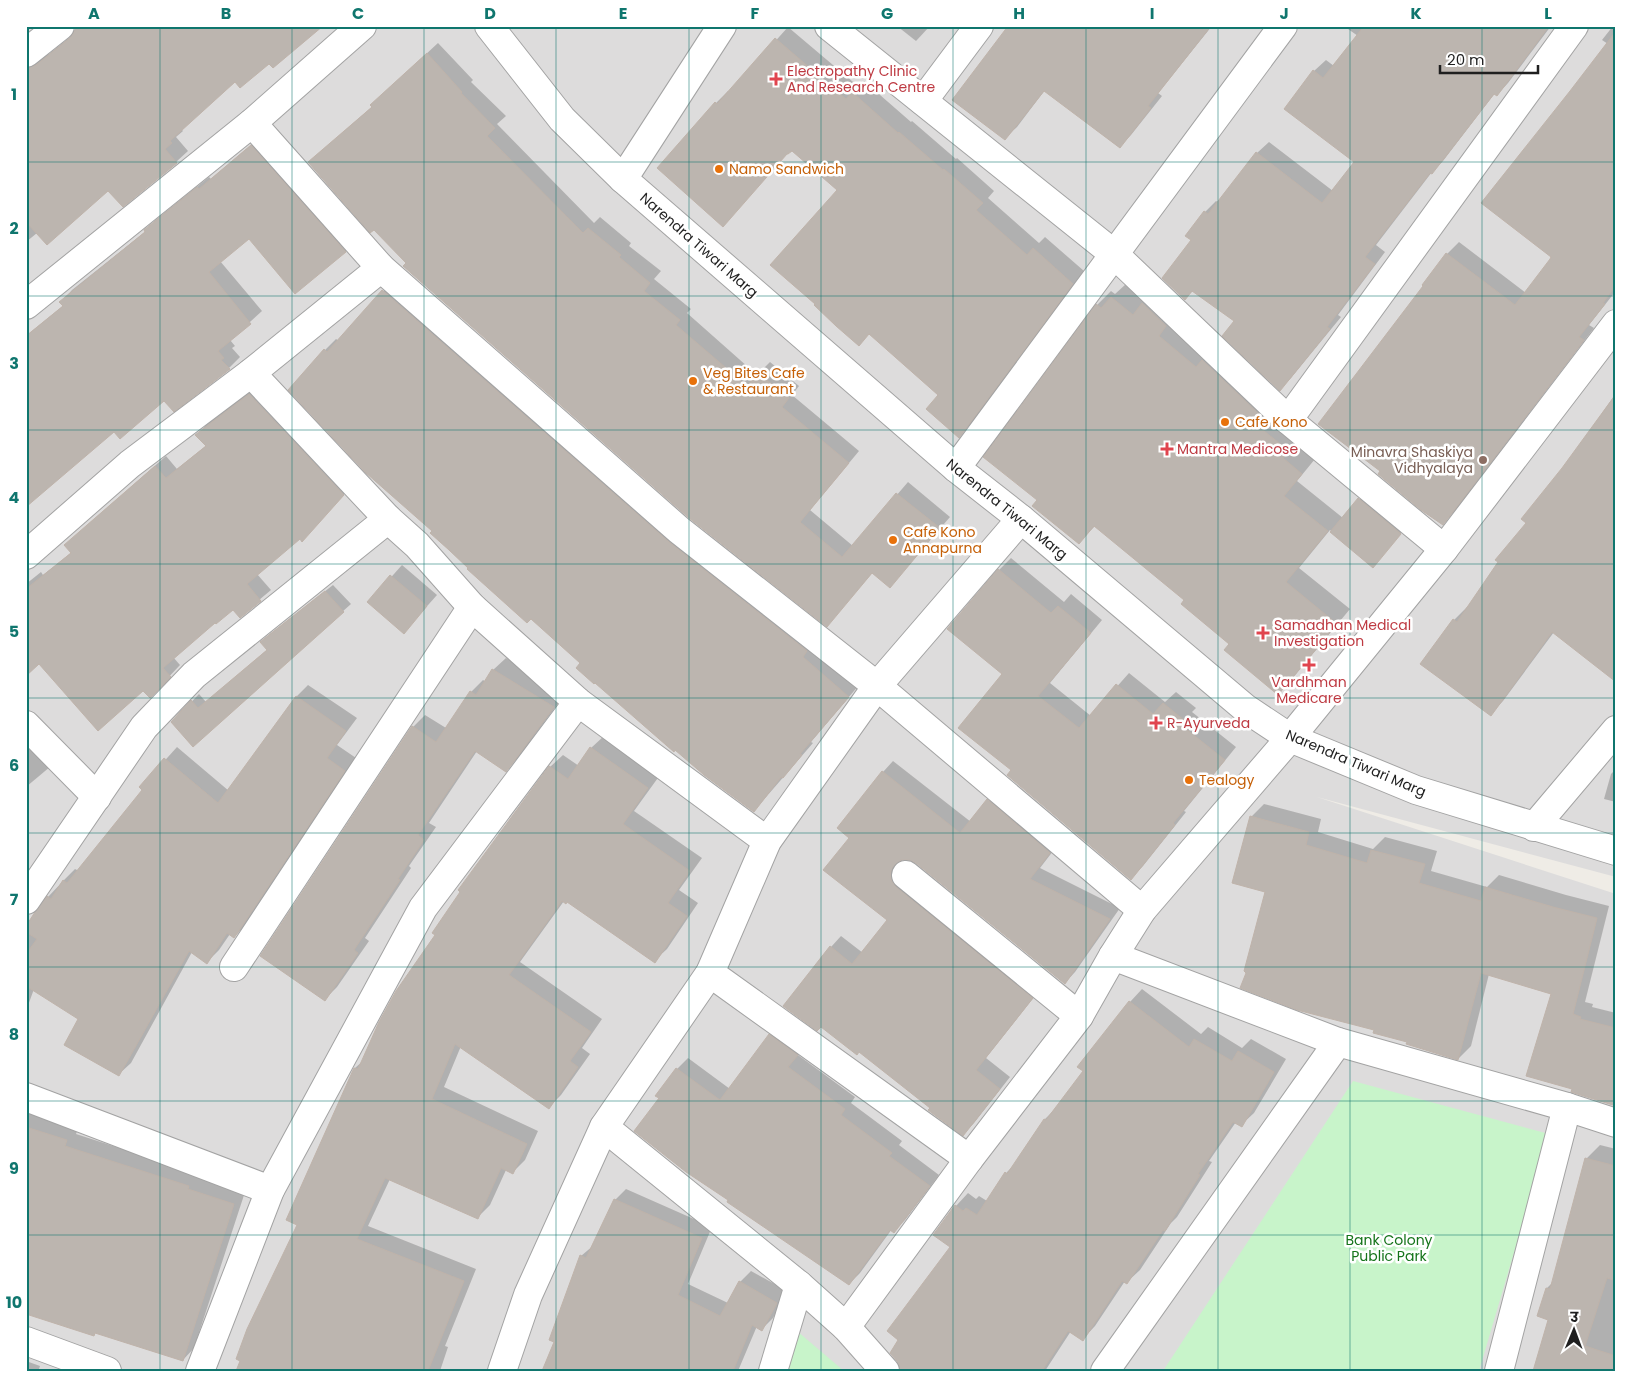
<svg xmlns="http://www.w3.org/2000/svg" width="1642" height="1397" font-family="Poppins,'Noto Sans Devanagari',sans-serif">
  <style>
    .residential { fill: #dddcdc }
    .park { fill: #c8f4ca }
    .shadow { fill: #0003 }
    .building { fill: #bcb5af; stroke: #bfb3aa }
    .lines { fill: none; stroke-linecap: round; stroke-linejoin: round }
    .minor-casing { stroke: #a3a3a3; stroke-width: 30 }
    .minor { stroke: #fff; stroke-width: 28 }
    .grid { fill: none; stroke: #0f766e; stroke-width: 1; stroke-opacity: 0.55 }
    .health-dot { fill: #e0444e; stroke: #fff; stroke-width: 2 }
    .food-dot { fill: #e8710a; stroke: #fff; stroke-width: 2 }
    .education-dot { fill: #8d6e63; stroke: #fff; stroke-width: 2 }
    .labels { text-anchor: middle; stroke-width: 5; stroke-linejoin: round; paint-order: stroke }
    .health-label { font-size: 14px; fill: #be3a42; stroke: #fff; text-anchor: start }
    .food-label { font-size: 14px; fill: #c56008; stroke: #fff; text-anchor: start }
    .street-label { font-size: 14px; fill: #1f1f1f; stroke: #fff }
    .education-label { font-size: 14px; fill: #785e54; stroke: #fff; text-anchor: end }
    .park-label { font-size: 14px; fill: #16741b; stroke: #fff }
    .neatline { fill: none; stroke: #0f766e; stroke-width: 2 }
    .grid-label { font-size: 16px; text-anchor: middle; font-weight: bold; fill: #0f766e }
  </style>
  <rect width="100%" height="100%" fill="#efece6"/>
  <!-- residential -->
  <polygon class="residential" points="26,26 1616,26 1616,877 1317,797 1616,894 1616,1371 26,1371"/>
  <!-- park -->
  <g class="park">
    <polygon points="1353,1081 1549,1134 1479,1371 1163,1371"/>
    <polygon points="797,1331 844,1371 785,1371"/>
  </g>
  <!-- shadow -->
  <g class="shadow">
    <polygon points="897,26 930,26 916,41"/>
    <polygon points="1010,26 1212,26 1158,93 1162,96 1131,135 1119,147 1045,90 1017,127 1005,138"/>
    <polygon points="1350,26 1551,26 1508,83 1497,95 1495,93 1443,161 1432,172 1376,245 1385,252 1338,315 1341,317 1291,378 1280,389 1236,321 1194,290 1185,298 1193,240 1205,212 1216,201 1219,203 1257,153 1269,142 1333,191 1355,161 1314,71 1326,60 1334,66 1358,36 1348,29"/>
    <polygon points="1613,26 1616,26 1616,287 1613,291 1615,292 1589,325 1594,328 1454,512 1442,523 1425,286 1423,285 1447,254 1459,242 1526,293 1551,259 1608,44 1602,40"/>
    <polygon points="788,27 859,87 864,81 911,122 912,121 956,159 957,158 994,191 988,198 1039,243 1045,237 1084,271 971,424 959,436 839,190 792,149 716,103 728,91 729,93"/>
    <polygon points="74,34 269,62 235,80 181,129 183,131 176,137 188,151 176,162 108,189 37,233 26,242 26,52 41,57 49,54"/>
    <polygon points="438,43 473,80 471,82 506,116 497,124 594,223 600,217 631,243 629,246 661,271 654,279 691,309 687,313 757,375 770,362 799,386 792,395 859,451 810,510 853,546 908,482 950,517 890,586 873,572 827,625 408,263 309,162 373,106 383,94"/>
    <polygon points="263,135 357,240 345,252 249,237 220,261 262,311 230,340 235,346 232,348 240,357 229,368 164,400 26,336 64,305 61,302 72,290 146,231 157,219 209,177 211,179"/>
    <polygon points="394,279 859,685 811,742 813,743 754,811 531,617 469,568 434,531 325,350 336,339 339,341"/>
    <polygon points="1126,284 1315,459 1297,481 1343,518 1370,488 1411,522 1373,566 1330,530 1299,568 1350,609 1292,679 1278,693 1186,600 1095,526 1079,542 1038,500 1097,305 1111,291 1115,294"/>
    <polygon points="260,384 354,483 313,529 300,537 257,574 271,590 240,616 233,608 173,657 180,665 150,697 143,689 26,659 26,584 41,572 43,575 72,552 91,522 166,456 177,469 207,445 197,435 207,424"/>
    <polygon points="1616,393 1616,680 1554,632 1503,701 1491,714 1454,620 1467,607 1468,608"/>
    <polygon points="1011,558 1064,602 1071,594 1102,620 1050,683 1091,716 1129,673 1165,702 1176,692 1196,708 1192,712 1236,747 1184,811 1186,812 1143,866 1131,878 1012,770 1003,673 999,570"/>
    <polygon points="402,565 437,595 404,632 369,602"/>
    <polygon points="333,585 351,604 193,745 172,722 199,694 206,702 268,649 262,642 269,635"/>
    <polygon points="506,658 565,694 518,758 506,770 477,751 429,823 436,827 409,866 411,868 365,938 369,941 337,987 325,999 262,956 413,727 425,715 446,728 471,692 483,680 486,682 493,670"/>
    <polygon points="308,685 357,718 337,745 356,758 246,925 234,937 230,934 219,950 207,962 192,952 131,1063 119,1074 80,1019 34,989 26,1011 26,928 48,897 64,880 75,869 79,871 144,789 141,787 177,747 229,791 297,696"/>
    <polygon points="26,730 57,761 26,787"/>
    <polygon points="604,736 660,775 634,811 702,858 679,890 698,903 667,949 654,961 567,900 564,901 520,962 602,1019 582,1048 590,1054 561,1095 549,1107 461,1046 444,1087 538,1131 525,1160 512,1173 506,1170 490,1205 478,1217 390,1179 368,1226 476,1269 445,1346 448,1347 440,1371 362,1371 298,1224 355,1068 364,1060 550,767 563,755 579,766 591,748"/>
    <polygon points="893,761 971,822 999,790 1060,842 1040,868 1120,908 1075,972 1065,983 917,862 909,858 902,859 902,869 1042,987 986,1058 1010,1077 974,1123 963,1134 932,1108 831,947 841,936 863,953 889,920 851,837 883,772"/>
    <polygon points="1616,769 1616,802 1604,799 1611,774"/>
    <polygon points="1264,804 1321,819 1318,832 1373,849 1385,837 1437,851 1431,871 1487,887 1499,875 1566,895 1609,906 1585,1002 1593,1004 1592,1007 1616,1013 1616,1104 1574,1089 1553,993 1489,974 1471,1046 1458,1059 1375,1029 1247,972 1267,891 1251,817"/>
    <polygon points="1142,989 1201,1034 1208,1027 1242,1048 1251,1039 1286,1059 1254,1113 1241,1125 1236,1122 1209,1161 1212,1162 1177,1217 1171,1223 1140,1270 1127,1282 1125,1281 1095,1326 1083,1339 1071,1331 1045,1371 901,1371 952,1246 956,1206 968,1193 976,1199 979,1196 987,1201 1006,1173 1015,1164 1045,1119 1057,1107 1084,1071 1130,1002"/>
    <polygon points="780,1024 808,1044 798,1055 855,1097 851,1103 902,1141 899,1145 939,1175 905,1220 894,1231 892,1229 860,1273 849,1284 730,1199 660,1098 677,1069 688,1058 730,1089 770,1035"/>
    <polygon points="26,1112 78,1129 76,1134 200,1174 245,1192 194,1348 183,1360 26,1308"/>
    <polygon points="1600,1145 1616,1149 1616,1371 1550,1319 1547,1288 1553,1282 1586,1159"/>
    <polygon points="626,1189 712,1227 688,1284 728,1303 740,1282 751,1271 787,1291 773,1318 762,1329 757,1326 738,1371 544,1371 555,1341 581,1256 594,1245 615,1200"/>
    <polygon points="26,1361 40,1366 39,1369 45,1371 26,1371"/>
  </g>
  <!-- building -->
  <g class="building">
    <polygon points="80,26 323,26 273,68 269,64 240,88 235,82 170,141 172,143 165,149 177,163 123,207 108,191 47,245 26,222 26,68 36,65 70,38 75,30"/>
    <polygon points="1008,26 1211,26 1148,106 1151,108 1120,148 1044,91 1005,140 952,100"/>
    <polygon points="1364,26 1549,26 1497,96 1494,94 1432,174 1430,173 1365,257 1375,264 1327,327 1330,329 1280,391 1222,336 1234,321 1192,291 1185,300 1162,278 1191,240 1185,236 1204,211 1208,214 1256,152 1322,203 1354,162 1284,109 1313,70 1323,78"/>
    <polygon points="1616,31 1616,285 1603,303 1605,304 1579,337 1584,340 1443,525 1421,510 1378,474 1380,471 1318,424 1423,286 1422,285 1446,253 1515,305 1550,259 1551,257 1481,203 1570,91"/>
    <polygon points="775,38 846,99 852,92 898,133 899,132 943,170 944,169 983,203 976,210 1027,255 1033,248 1073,284 959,438 926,409 938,395 869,334 859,346 836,326 814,305 815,304 770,265 837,190 792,151 788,154 787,154 723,227 657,168 715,102 717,104"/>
    <polygon points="427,53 462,92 461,93 495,128 487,136 583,233 588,228 621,255 619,257 650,283 644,291 680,320 676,325 747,386 758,373 789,398 782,407 849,463 800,522 842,557 896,493 940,528 890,588 872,573 827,627 689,518 403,266 406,263 374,230 370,233 308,162 372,107 370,105"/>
    <polygon points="251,145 346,252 295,294 249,239 209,272 251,324 218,351 224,358 221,360 230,369 174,412 164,401 120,439 114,432 26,507 26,336 63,306 59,302 145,232 144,230 197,187 199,189"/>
    <polygon points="382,290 669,542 807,651 803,657 849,697 800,754 802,755 783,778 781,777 754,812 704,775 675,750 674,752 595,683 594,684 576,668 580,663 531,619 527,623 467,569 468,568 449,550 430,533 432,531 366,473 288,390 324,349 327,352"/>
    <polygon points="1111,297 1133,315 1142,303 1166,326 1159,336 1196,367 1202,360 1260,415 1254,423 1289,451 1283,458 1302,474 1284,496 1328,531 1286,582 1337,624 1278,695 1224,650 1229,644 1181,604 1184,600 1094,526 1079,544 1032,506 1037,500 983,457 1096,304 1101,308"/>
    <polygon points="249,394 344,495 302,542 300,539 247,584 261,601 240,618 233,610 216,624 215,623 163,668 171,677 150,698 143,691 98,731 39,664 26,676 26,589 71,553 64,545 155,466 166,478 206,446 195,435"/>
    <polygon points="1616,394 1616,682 1552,632 1491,716 1420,664 1453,619 1457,622 1498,562 1495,560 1526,523 1521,519 1562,468"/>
    <polygon points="1358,498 1401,534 1373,568 1330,532"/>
    <polygon points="998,569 1051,613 1058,606 1091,633 1038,696 1079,728 1116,684 1153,714 1163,703 1185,721 1181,725 1225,760 1173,823 1175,825 1131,880 1007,775 1011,770 958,728 1002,674 947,629"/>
    <polygon points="390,575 427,606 404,634 367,602"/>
    <polygon points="325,591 344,612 193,747 171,722 191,700 198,708 267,650 260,642"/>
    <polygon points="492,669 554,707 506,772 475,751 418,835 424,840 398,879 400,880 354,950 358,953 325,1001 260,956 412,726 436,742 470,691 476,695"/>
    <polygon points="296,696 346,731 327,758 345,771 234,938 227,933 207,964 189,951 119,1076 64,1045 78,1019 26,986 26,954 37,939 26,932 26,926 35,912 47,896 51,899 63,880 67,883 142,790 139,787 164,758 218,803"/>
    <polygon points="590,747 648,788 623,824 690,871 668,903 687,916 655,963 567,902 566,904 562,901 509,975 591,1032 570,1061 578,1067 549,1109 455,1044 432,1099 527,1144 513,1174 501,1168 478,1219 385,1178 357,1239 464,1281 428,1371 236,1371 240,1361 236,1359 247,1329 297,1225 286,1220 354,1068 358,1069 379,1022 396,991 435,935 432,933 460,892 458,890 549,766 568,779"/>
    <polygon points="882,771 960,833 987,799 1050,853 1030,879 1110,919 1065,984 916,863 909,860 901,860 894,866 891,872 891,880 896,887 1033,998 976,1070 1000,1089 963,1136 928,1110 930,1108 859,1052 857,1055 821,1027 817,1031 783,1006 830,946 852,964 887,920 823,870 849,838 837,828"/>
    <polygon points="1250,816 1309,832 1306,845 1367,863 1371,850 1425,864 1419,883 1481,901 1485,887 1553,907 1597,918 1573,1014 1581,1017 1580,1019 1616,1028 1616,1106 1571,1092 1572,1089 1526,1076 1551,994 1481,973 1458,1060 1406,1044 1407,1042 1373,1033 1374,1030 1297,1010 1240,988 1246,973 1244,971 1265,892 1232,883"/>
    <polygon points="1129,1001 1189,1047 1194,1039 1232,1061 1238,1051 1274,1072 1242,1127 1233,1122 1198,1174 1200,1175 1165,1231 1163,1230 1127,1284 1122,1281 1083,1341 1068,1331 1042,1371 900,1371 897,1361 890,1353 898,1340 887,1331 950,1247 933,1235 955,1205 963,1211 966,1208 977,1215 1005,1172 1007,1174 1044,1119 1046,1120 1083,1071 1077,1067"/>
    <polygon points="769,1034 798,1055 788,1067 845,1109 841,1115 892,1153 889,1156 930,1186 894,1233 890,1230 849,1285 727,1202 728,1200 686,1172 634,1131 659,1098 655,1096 676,1068 720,1100"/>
    <polygon points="26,1127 67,1140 65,1146 189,1186 188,1189 234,1204 183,1361 95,1333 94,1336 26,1314"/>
    <polygon points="1585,1158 1616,1166 1616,1281 1607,1278 1585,1346 1616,1356 1616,1371 1533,1371 1548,1320 1537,1316 1546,1288 1550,1289"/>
    <polygon points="614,1199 702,1238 678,1295 720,1316 739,1281 777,1303 762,1331 752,1325 733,1371 542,1371 554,1342 549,1340 580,1255 586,1258"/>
  </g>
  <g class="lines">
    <!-- minor casing -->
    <g class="minor-casing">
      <g id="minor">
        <polyline points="489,26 562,119 623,179 956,468 1021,519 1245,708 1290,738 1416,790 1616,851"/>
        <polyline points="829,26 1114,254 1288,420 1444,549"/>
        <polyline points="26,53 60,26"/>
        <polyline points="923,101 979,26"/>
        <polyline points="252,123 381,268 679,530 877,686 1142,910"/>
        <polyline points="623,179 722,26"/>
        <polyline points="26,305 252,123 362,26"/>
        <polyline points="251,373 388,519 417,545 472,607 578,702 767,841"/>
        <polyline points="1288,420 1574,26"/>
        <polyline points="956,468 1283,26"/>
        <polyline points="26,555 130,464 251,373 381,268"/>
        <polyline points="26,725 97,797"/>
        <polyline points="1534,827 1616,730"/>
        <polyline points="906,875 1079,1016"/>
        <polyline points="26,900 144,727 194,675 388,519"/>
        <polyline points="1113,956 1338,1042 1567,1107 1616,1123"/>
        <polyline points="234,967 472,607"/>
        <polyline points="710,973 969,1159"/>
        <polyline points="26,1097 270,1190"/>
        <polyline points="604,1127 799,1285 846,1327 885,1371"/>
        <polyline points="846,1327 969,1159 1079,1016 1113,956 1142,910 1290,738 1444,549 1616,324"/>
        <polyline points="26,1341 107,1371"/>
        <polyline points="200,1371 270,1190 423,908 578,702"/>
        <polyline points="502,1371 528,1295 604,1127 710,973 767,841 877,686 1021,519"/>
        <polyline points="773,1371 799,1285"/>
        <polyline points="1105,1371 1338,1042"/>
        <polyline points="1499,1371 1567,1107"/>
      </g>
    </g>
    <!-- minor -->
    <use href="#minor" class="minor"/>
  </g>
  <!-- grid -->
  <path class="grid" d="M160,26V1371M292,26V1371M424,26V1371M556,26V1371M689,26V1371M821,26V1371M953,26V1371M1086,26V1371M1218,26V1371M1350,26V1371M1482,26V1371M26,162H1616M26,296H1616M26,430H1616M26,564H1616M26,698H1616M26,833H1616M26,967H1616M26,1101H1616M26,1235H1616"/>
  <!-- markers -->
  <g class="health-dot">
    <path d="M773.5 71.5h5v5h5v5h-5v5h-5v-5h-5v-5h5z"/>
    <path d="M1164.5 441.5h5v5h5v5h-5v5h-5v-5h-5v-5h5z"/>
    <path d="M1260.5 625.5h5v5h5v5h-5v5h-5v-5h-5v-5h5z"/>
    <path d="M1306.5 657.5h5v5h5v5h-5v5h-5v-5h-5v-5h5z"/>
    <path d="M1153.5 715.5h5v5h5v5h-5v5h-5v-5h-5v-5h5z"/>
  </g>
  <g class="food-dot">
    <circle cx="719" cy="169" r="5"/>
    <circle cx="693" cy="381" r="5"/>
    <circle cx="1225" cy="422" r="5"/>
    <circle cx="893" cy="540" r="5"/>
    <circle cx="1189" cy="780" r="5"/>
  </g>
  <circle class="education-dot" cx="1483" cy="460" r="5"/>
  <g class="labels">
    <!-- health labels -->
    <g class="health-label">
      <text x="787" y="76">Electropathy Clinic<tspan x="787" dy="16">And Research Centre</tspan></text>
      <text x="1177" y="454">Mantra Medicose</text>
      <text x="1274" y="630">Samadhan Medical<tspan x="1274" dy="16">Investigation</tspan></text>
      <text x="1309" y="687" text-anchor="middle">Vardhman<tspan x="1309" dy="16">Medicare</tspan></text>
      <text x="1167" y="728">R-Ayurveda</text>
    </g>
    <!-- food labels -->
    <g class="food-label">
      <text x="729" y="174">Namo Sandwich</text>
      <text x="703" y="378">Veg Bites Cafe<tspan x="703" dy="16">&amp; Restaurant</tspan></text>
      <text x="1235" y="427">Cafe Kono</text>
      <text x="903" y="537">Cafe Kono<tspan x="903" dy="16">Annapurna</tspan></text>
      <text x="1199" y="785">Tealogy</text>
    </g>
    <!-- street labels -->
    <g class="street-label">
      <text transform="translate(699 245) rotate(41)" y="5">Narendra Tiwari Marg</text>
      <text transform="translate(1007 509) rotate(39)" y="5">Narendra Tiwari Marg</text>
      <text transform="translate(1356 763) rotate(23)" y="5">Narendra Tiwari Marg</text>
    </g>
    <!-- education labels -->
    <g class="education-label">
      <text x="1473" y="457">Minavra Shaskiya<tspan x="1473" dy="16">Vidhyalaya</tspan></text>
    </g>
    <!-- park labels -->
    <g class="park-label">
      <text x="1389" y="1245">Bank Colony<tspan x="1389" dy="16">Public Park</tspan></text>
    </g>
  </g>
  <!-- border -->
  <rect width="1642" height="1397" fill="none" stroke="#ffffff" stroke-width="55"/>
  <!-- north arrow -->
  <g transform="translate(1574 1330) rotate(1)" stroke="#ffffff" stroke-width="4" paint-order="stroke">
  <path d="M0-4L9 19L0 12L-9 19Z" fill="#1f1f1f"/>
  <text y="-8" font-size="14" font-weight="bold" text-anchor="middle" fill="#1f1f1f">उ</text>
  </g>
  <!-- scale -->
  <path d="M1440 65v8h98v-8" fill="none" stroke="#1f1f1f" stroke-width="2.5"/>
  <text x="1447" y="65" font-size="15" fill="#1f1f1f" stroke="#ffffff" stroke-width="4" paint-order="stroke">20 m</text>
  <rect x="28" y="28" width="1586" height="1342" class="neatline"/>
  <g class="grid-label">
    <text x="94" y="19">A</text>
    <text x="226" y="19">B</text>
    <text x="358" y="19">C</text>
    <text x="490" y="19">D</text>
    <text x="623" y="19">E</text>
    <text x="755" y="19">F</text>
    <text x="887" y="19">G</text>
    <text x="1019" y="19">H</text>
    <text x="1152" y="19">I</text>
    <text x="1284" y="19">J</text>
    <text x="1416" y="19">K</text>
    <text x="1548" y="19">L</text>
    <text x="14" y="100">1</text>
    <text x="14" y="234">2</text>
    <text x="14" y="369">3</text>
    <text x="14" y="503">4</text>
    <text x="14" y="637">5</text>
    <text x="14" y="771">6</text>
    <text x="14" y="905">7</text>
    <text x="14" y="1040">8</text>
    <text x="14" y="1174">9</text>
    <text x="14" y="1308">10</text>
  </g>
</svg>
